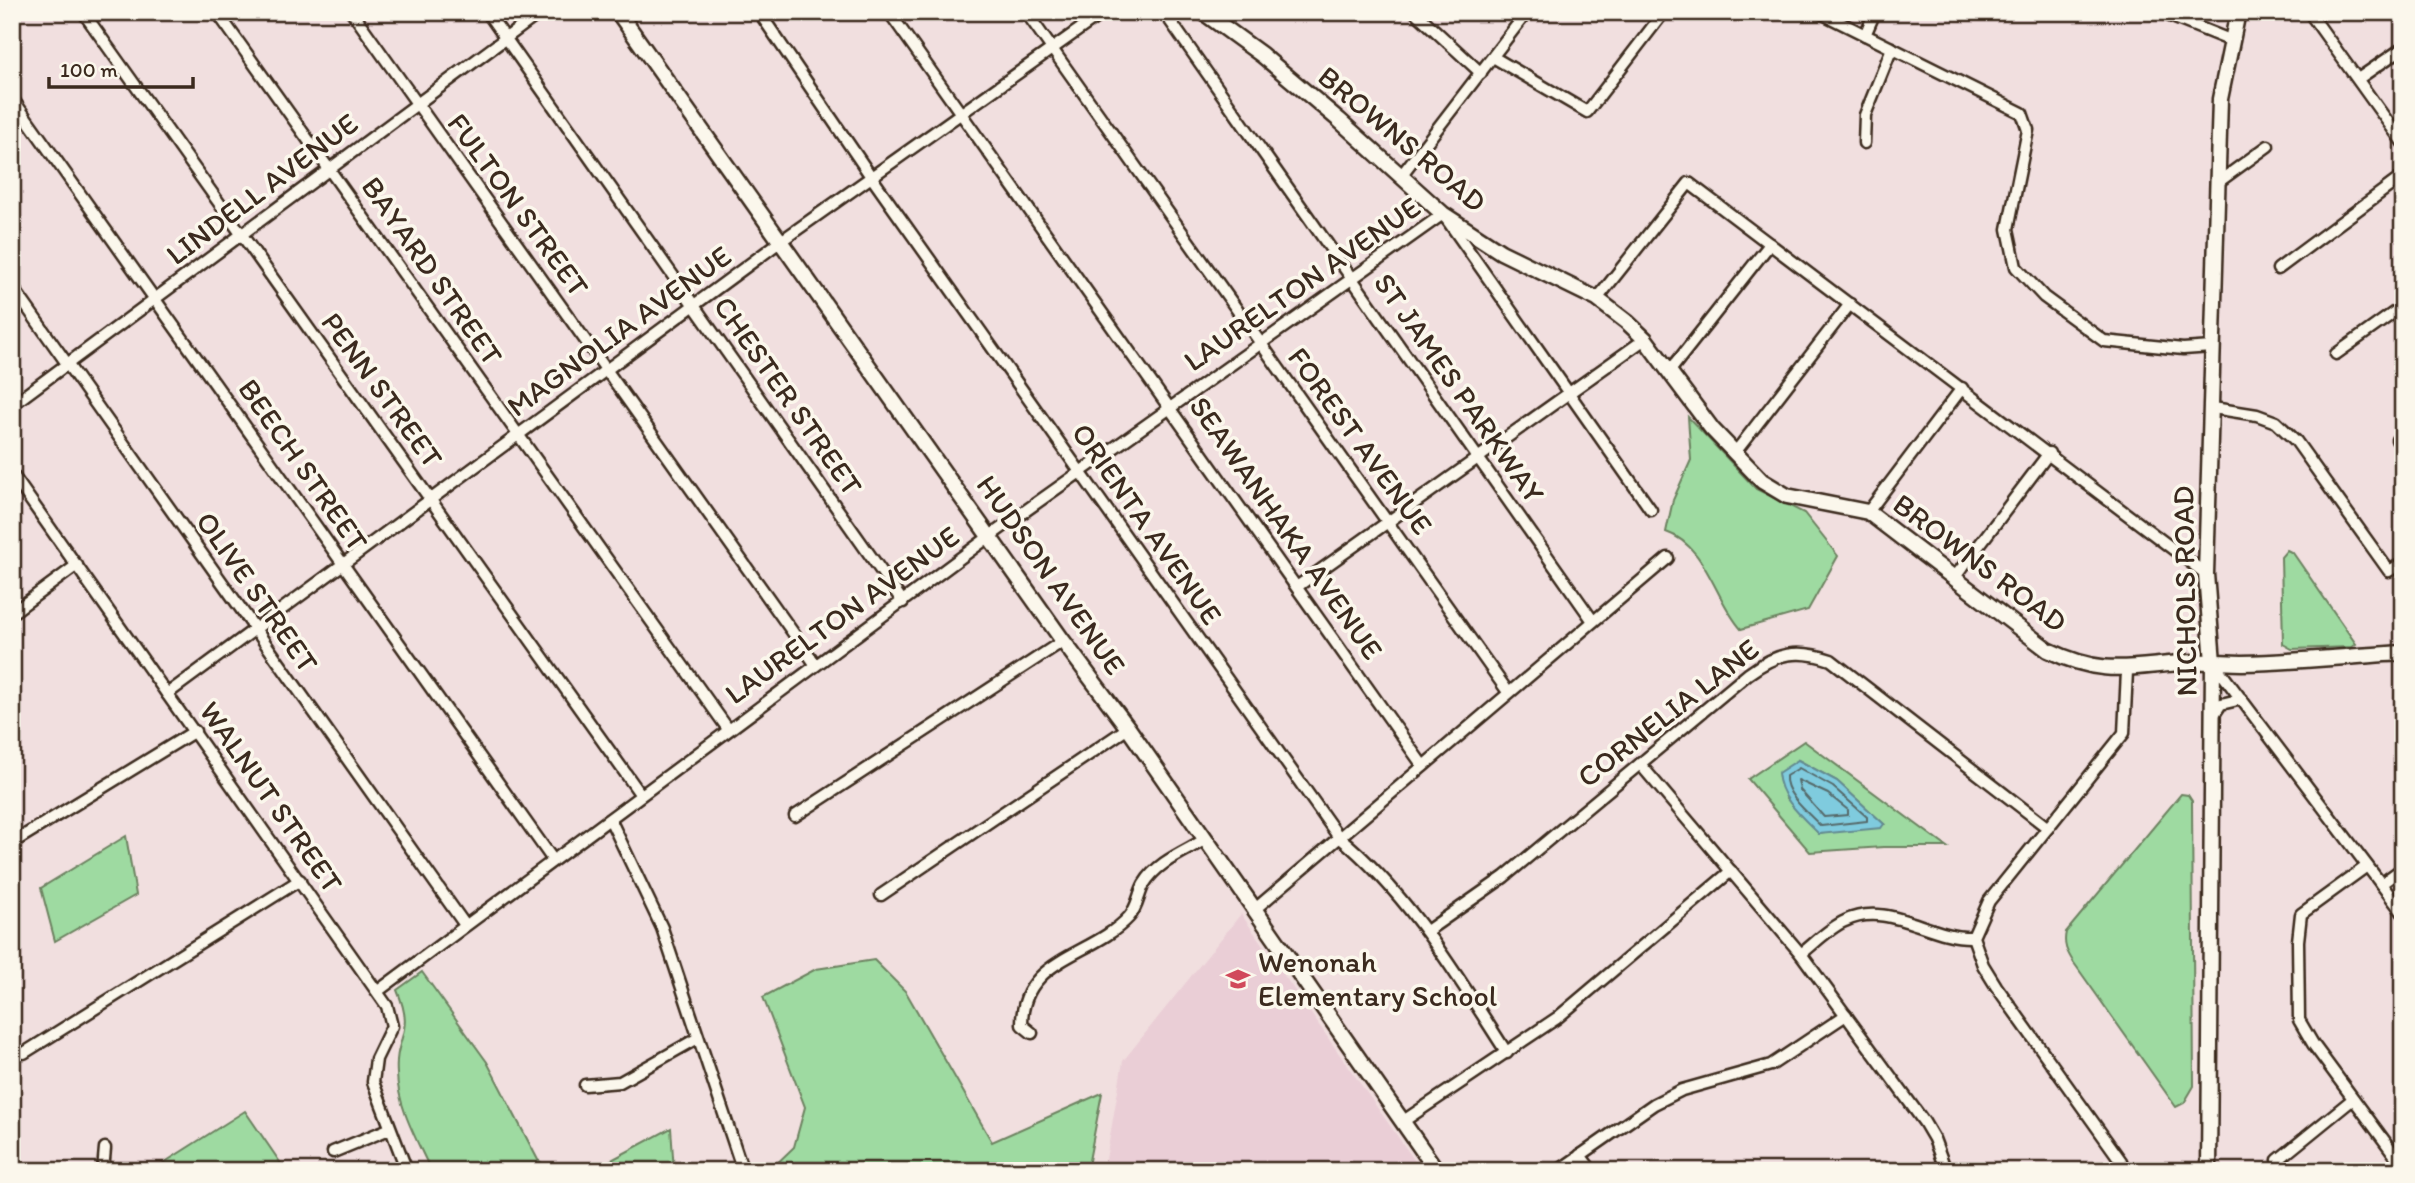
<svg xmlns="http://www.w3.org/2000/svg" width="2415" height="1183" font-family="Itim,sans-serif">
  <style>
    .built { fill: #eaced6 }
    .green { fill: #9edaa1; stroke: #6c8260; stroke-width: 2; fill-rule: evenodd }
    .water { fill: #7fcbde; stroke: #648b91; stroke-width: 2 }
    .lines { fill: none; stroke-linecap: round; stroke-linejoin: round }
    .shore { stroke: #566a6b; stroke-width: 2 }
    .street-casing { stroke: #3b2a1e; stroke-width: 15 }
    .secondary-casing { stroke: #3b2a1e; stroke-width: 19 }
    .street { stroke: #fbf7ec; stroke-width: 10 }
    .secondary { stroke: #fbf7ec; stroke-width: 14 }
    .labels { text-anchor: middle; stroke-width: 7; stroke-linejoin: round; paint-order: stroke }
    .street-label { font-size: 30px; fill: #3b2a1e; stroke: #fbf7ec }
    .poi-label { font-size: 30px; fill: #3b2a1e; stroke: #fbf7ec; text-anchor: start }
  </style>
  <rect width="100%" height="100%" fill="#f1dfdf"/>
  <filter id="ink" filterUnits="userSpaceOnUse"><feTurbulence type="fractalNoise" baseFrequency=".0143" numOctaves="2"/><feDisplacementMap in="SourceGraphic" scale="14" xChannelSelector="R" yChannelSelector="G"/><feConvolveMatrix kernelMatrix="1 2 1 2 8 2 1 2 1" color-interpolation-filters="sRGB"/></filter>
  <g filter="url(#ink)">
    <!-- built -->
    <polygon class="built" points="1241,914 1333,1045 1422,1171 1104,1171 1123,1061"/>
    <!-- green -->
    <g class="green">
      <path d="M1688,417L1756,489L1804,513L1838,556L1808,610L1741,629C1715,600 1706,545 1666,532L1673,500L1691,460Z"/>
      <polygon points="2287,550 2293,553 2356,644 2351,647 2292,649 2283,644 2281,557"/>
      <path d="M1804,741L1947,847H1883L1810,852L1748,779ZM1798,760L1837,781L1884,824L1819,834L1786,798Z"/>
      <path d="M2181,794L2188,795L2192,801L2194,1086L2184,1103L2176,1107L2074,963C2067,952 2063,945 2066,932Z"/>
      <polygon points="126,836 136,895 55,941 41,888"/>
      <polygon points="874,960 906,992 992,1142 1102,1093 1087,1171 769,1171 794,1147 805,1107 763,997 816,969"/>
      <path d="M422,972L487,1062L538,1160L552,1171H431C417,1140 398,1108 397,1074C394,1035 416,1035 397,990Z"/>
      <polygon points="245,1111 286,1171 151,1171"/>
      <polygon points="671,1128 674,1171 591,1171"/>
    </g>
    <!-- water -->
    <path class="water" d="M1798,760L1837,781L1884,824L1881,828L1819,834C1802,817 1780,799 1778,773Z"/>
    <g class="lines">
      <!-- shore -->
      <g class="shore">
        <path d="M1799,768L1833,787L1867,817V821L1821,826C1809,814 1784,794 1786,776Z"/>
        <polygon points="1798,780 1828,794 1848,810 1848,815 1824,817 1800,790"/>
      </g>
      <!-- street casing -->
      <g class="street-casing">
        <g id="street">
          <polyline points="83,12 641,795"/>
          <polyline points="217,12 728,729"/>
          <polyline points="352,12 816,665"/>
          <polyline points="487,12 903,602"/>
          <path d="M759,12L872,178L1338,836C1410,895 1457,976 1507,1053"/>
          <polyline points="889,12 1423,766"/>
          <polyline points="1026,12 1508,692"/>
          <polyline points="1164,12 1593,621"/>
          <polyline points="1415,12 1481,73"/>
          <polyline points="1819,12 2022,113 2028,130 2008,229 2016,267 2044,297 2104,341 2183,349 2212,347"/>
          <polyline points="2160,12 2232,41"/>
          <polyline points="2309,12 2403,143"/>
          <polyline points="1865,35 1875,12"/>
          <polyline points="1493,57 1587,112 1664,12"/>
          <polyline points="2358,79 2403,48"/>
          <polyline points="12,98 553,860"/>
          <polyline points="1864,143 1865,115 1892,48"/>
          <polyline points="1400,177 1527,12"/>
          <polyline points="2217,183 2268,146"/>
          <polyline points="2278,269 2403,176"/>
          <polyline points="12,286 465,925"/>
          <polyline points="1597,299 1689,183 2206,574"/>
          <polyline points="2336,354 2403,306"/>
          <polyline points="1669,372 1770,244"/>
          <polyline points="12,405 541,12"/>
          <polyline points="2213,408 2257,415 2276,422 2296,441 2389,571 2403,563"/>
          <polyline points="2397,440 2403,436"/>
          <polyline points="1734,454 1850,304"/>
          <polyline points="12,474 387,1006 392,1026 376,1059 373,1082 407,1171"/>
          <polyline points="1868,512 1962,388"/>
          <polyline points="1955,577 2049,453"/>
          <polyline points="1298,586 1645,339"/>
          <polyline points="12,613 77,565"/>
          <polyline points="2213,662 2403,913"/>
          <polyline points="167,694 781,241 1104,12"/>
          <polyline points="2213,716 2221,704 2242,699"/>
          <polyline points="1640,764 1801,954 1924,1122 1934,1139 1946,1171"/>
          <polyline points="795,816 1063,641"/>
          <polyline points="610,819 662,928 743,1171"/>
          <polyline points="12,843 195,731"/>
          <polyline points="2367,866 2301,914 2298,941 2299,1020 2313,1044 2403,1166"/>
          <polyline points="2381,884 2403,868"/>
          <polyline points="881,895 1128,728"/>
          <polyline points="1254,910 1668,558"/>
          <path d="M1427,931L1504,877L1748,674C1776,653 1798,648 1831,660L2048,828"/>
          <path d="M1801,954C1815,943 1829,928 1845,921C1888,900 1930,939 1973,937"/>
          <polyline points="378,991 990,536 1443,214 1651,510"/>
          <path d="M1032,1033L1022,1025C1021,958 1092,957 1129,917C1138,907 1138,895 1144,884C1157,862 1184,852 1204,840"/>
          <polyline points="24,1053 300,880"/>
          <polyline points="585,1085 620,1082 698,1038"/>
          <polyline points="1402,1122 1557,1018 1731,871"/>
          <polyline points="333,1152 389,1129"/>
          <polyline points="1580,1155 1592,1171"/>
          <polyline points="103,1171 105,1148"/>
          <polyline points="1558,1171 1654,1104 1682,1090 1771,1065 1846,1015"/>
          <polyline points="2124,1171 2121,1161 1996,986 1983,965 1973,937 1989,901 2124,733 2127,671"/>
          <polyline points="2282,1171 2278,1160 2353,1099"/>
        </g>
      </g>
      <!-- secondary casing -->
      <g class="secondary-casing">
        <g id="secondary">
          <polyline points="618,12 1063,641 1128,728 1437,1171"/>
          <path d="M1203,12L1262,55L1339,120L1443,214L1501,252L1597,299L1627,322L1645,339L1712,429L1762,481L1787,496L1868,512L2048,650C2108,679 2133,665 2194,662C2210,661 2226,663 2242,663C2296,662 2349,656 2403,653"/>
          <polyline points="2209,1171 2213,662 2206,574 2220,99 2238,12"/>
        </g>
      </g>
      <!-- street -->
      <use href="#street" class="street"/>
      <!-- secondary -->
      <use href="#secondary" class="secondary"/>
    </g>
  </g>
  <!-- icons -->
  <defs>
    <g id="school-bare" transform="scale(1.89)"><path d="M0-5L7-2L0 1L-7-2ZM-4 1L0 2.5L4 1V4Q0 6-4 4Z" fill="#d1495b" stroke="#fbf7ec" stroke-width="2.5" paint-order="stroke"/></g>
  </defs>
  <g fill-rule="evenodd">
    <use href="#school-bare" x="1238" y="979"/>
  </g>
  <g class="labels">
    <!-- street labels -->
    <g class="street-label">
      <text transform="translate(1402 139) rotate(40)" y="10">BROWNS ROAD</text>
      <text transform="translate(262 189) rotate(-37)" y="10">LINDELL AVENUE</text>
      <text transform="translate(518 205) rotate(54)" y="10">FULTON STREET</text>
      <text transform="translate(432 271) rotate(55)" y="10">BAYARD STREET</text>
      <text transform="translate(1302 284) rotate(-35)" y="10">LAURELTON AVENUE</text>
      <text transform="translate(619 331) rotate(-36)" y="10">MAGNOLIA AVENUE</text>
      <text transform="translate(1459 388) rotate(55)" y="10">ST JAMES PARKWAY</text>
      <text transform="translate(382 390) rotate(54)" y="10">PENN STREET</text>
      <text transform="translate(788 396) rotate(55)" y="10">CHESTER STREET</text>
      <text transform="translate(1360 441) rotate(54)" y="10">FOREST AVENUE</text>
      <text transform="translate(303 465) rotate(55)" y="10">BEECH STREET</text>
      <text transform="translate(1147 524) rotate(55)" y="10">ORIENTA AVENUE</text>
      <text transform="translate(1286 528) rotate(55)" y="10">SEAWANHAKA AVENUE</text>
      <text transform="translate(1980 563) rotate(37)" y="10">BROWNS ROAD</text>
      <text transform="translate(1051 575) rotate(55)" y="10">HUDSON AVENUE</text>
      <text transform="translate(2185 591) rotate(-91)" y="10">NICHOLS ROAD</text>
      <text transform="translate(257 592) rotate(55)" y="10">OLIVE STREET</text>
      <text transform="translate(842 615) rotate(-36)" y="10">LAURELTON AVENUE</text>
      <text transform="translate(1668 713) rotate(-38)" y="10">CORNELIA LANE</text>
      <text transform="translate(271 797) rotate(55)" y="10">WALNUT STREET</text>
    </g>
    <!-- poi labels -->
    <g class="poi-label">
      <text x="1258" y="972">Wenonah<tspan x="1258" dy="34">Elementary School</tspan></text>
    </g>
  </g>
  <!-- margin -->
  <rect width="2415" height="1183" fill="none" stroke="#fbf7ec" stroke-width="42"/>
  <rect x="21" y="21" width="2373" height="1141" fill="none" stroke="#3b2a1e" stroke-width="2.5" filter="url(#ink)"/>
  <!-- scale -->
  <path d="M49 77v10h144v-10" fill="none" stroke="#3b2a1e" stroke-width="3.5"/>
  <text x="60" y="77" font-size="21" fill="#3b2a1e" stroke="#fbf7ec" stroke-width="5" paint-order="stroke">100 m</text>
</svg>
